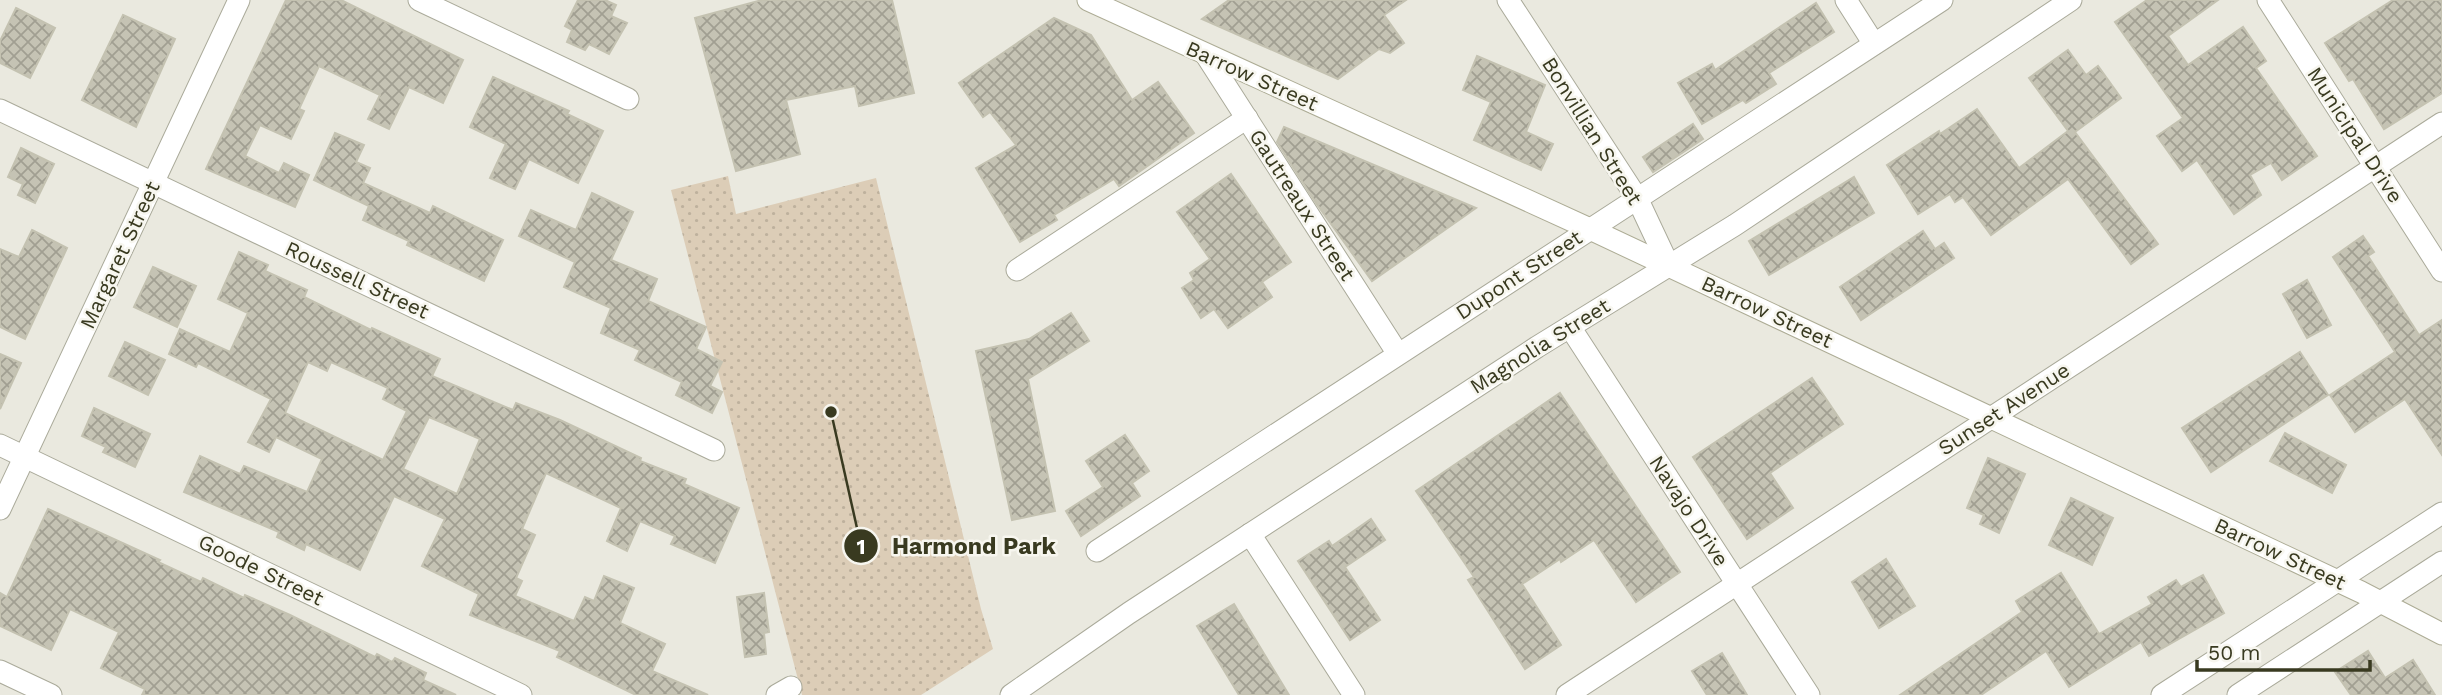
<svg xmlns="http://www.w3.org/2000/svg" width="2442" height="695" font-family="'Work Sans',sans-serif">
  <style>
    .park { fill: url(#park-dots) }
    .building { fill: url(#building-cross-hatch); stroke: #c4c2b1; stroke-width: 2; fill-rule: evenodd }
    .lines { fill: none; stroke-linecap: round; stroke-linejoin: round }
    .minor-casing { stroke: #aaaa9a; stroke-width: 23 }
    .secondary-casing { stroke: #adac95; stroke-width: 23 }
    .minor { stroke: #fff; stroke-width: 21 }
    .secondary { stroke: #fff; stroke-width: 21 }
    .labels { text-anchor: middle; stroke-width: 5; stroke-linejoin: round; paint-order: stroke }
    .street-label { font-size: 21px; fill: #393a20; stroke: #f7f6ef }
    .leader { fill: none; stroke: #393a20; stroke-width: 2.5 }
    .callout-dot { fill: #393a20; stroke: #f7f6ef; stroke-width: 2.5 }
    .mark-label { font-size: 21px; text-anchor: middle; font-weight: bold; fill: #fff }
    .callout-label { font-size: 23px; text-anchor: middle; font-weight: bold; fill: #393a20; stroke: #f7f6ef; stroke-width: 5; stroke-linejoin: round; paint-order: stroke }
  </style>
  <defs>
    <pattern id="park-dots" width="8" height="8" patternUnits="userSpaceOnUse" patternTransform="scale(1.75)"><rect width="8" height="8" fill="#dccdb7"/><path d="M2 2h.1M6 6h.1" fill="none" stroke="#beb19d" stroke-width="1.8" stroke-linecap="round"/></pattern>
    <pattern id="building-cross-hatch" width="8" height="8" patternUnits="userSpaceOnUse" patternTransform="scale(1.75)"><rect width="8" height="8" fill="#c5c3b4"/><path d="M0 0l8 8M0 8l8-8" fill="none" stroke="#a19f92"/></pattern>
  </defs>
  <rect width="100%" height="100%" fill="#eae9df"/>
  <!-- park -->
  <polygon class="park" points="728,176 736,214 876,178 981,609 993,649 921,695 802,695 671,190"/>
  <!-- building -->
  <g class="building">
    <polygon points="286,0 341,0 463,60 443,103 409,87 389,129 368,119 380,95 319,66 299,109 304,111 291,139 260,125 245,156 279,173 284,163 309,175 295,207 206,169"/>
    <polygon points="578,0 605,0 616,5 611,16 627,23 609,54 589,44 585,50 567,42 572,30 565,26"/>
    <polygon points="762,0 892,0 914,93 859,106 855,86 786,100 800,154 736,171 695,18"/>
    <polygon points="1229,0 1406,0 1384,15 1404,43 1390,53 1379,49 1338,79 1202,19"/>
    <polygon points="2147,0 2218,0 2168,36 2188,65 2243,27 2266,61 2256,68 2317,156 2282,180 2271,163 2250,175 2261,195 2234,214 2197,160 2182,171 2157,136 2183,118 2115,22"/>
    <polygon points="2393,0 2442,0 2442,93 2384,129 2353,79 2349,81 2325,43"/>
    <polygon points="1816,3 1834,32 1769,73 1776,84 1746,103 1743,100 1702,124 1678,83 1712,64 1715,70"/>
    <polygon points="16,8 55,28 30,78 0,63 0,41"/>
    <polygon points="123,15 175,39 136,127 82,100"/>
    <polygon points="1054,18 1091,35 1132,100 1158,82 1194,133 1119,186 1114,179 1054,215 1057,220 1020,242 976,168 1016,145 990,112 983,117 959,83"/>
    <polygon points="2068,50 2086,75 2098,66 2121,98 2075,132 2158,244 2131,264 2068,179 1991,235 1963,197 1955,202 1950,194 1918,214 1887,165 1939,131 1940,134 1977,109 2019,168 2068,131 2029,78"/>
    <polygon points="1477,56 1545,85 1526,132 1553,144 1541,170 1474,140 1491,102 1463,90"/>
    <polygon points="493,77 569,111 567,114 603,131 578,183 529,159 515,189 490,178 506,144 470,127"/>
    <polygon points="1693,124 1703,139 1653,172 1643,157"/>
    <polygon points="1284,127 1476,208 1372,281 1316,203 1277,142"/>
    <polygon points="335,133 364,145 356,162 370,168 363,183 430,213 433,206 503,240 484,281 407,245 409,241 363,220 369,206 314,180"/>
    <polygon points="21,148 54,164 35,203 18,195 23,184 8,177"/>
    <polygon points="1231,174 1291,262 1262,282 1272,297 1228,328 1214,309 1201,318 1182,288 1194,280 1190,273 1210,259 1177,212"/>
    <polygon points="1854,177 1874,213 1769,275 1749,241"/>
    <polygon points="592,193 633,212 611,260 657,279 648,301 706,327 696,349 722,362 710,386 722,392 712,413 676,395 682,382 635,360 640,350 601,333 611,308 564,287 575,262 519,236 531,210 576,230"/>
    <polygon points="32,230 67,248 25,339 0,327 0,249 19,257"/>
    <polygon points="1923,231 1935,249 1944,243 1954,258 1861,320 1840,287"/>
    <polygon points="2363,236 2374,252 2368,256 2419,335 2442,320 2442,455 2405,399 2355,432 2330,395 2395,352 2333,257"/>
    <path d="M239,252L268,265L265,271L307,290L304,297L371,330L372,328L440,359L432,376L513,410L516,403L560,420L641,458L640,461L686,479L684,484L739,508L715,563L671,544L675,536L640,521L627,551L607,541L621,508L546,473L522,529L535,535L516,578L522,581L515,596L574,621L585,597L594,601L604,576L634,588L620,623L665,644L652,671L708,695H636L557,657L560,651L470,615L479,594L422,566L445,519L394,496L360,570L306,544L304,550L277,537L279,532L184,492L200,456L240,474L244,466L307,492L322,459L276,437L269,452L248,442L271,399L198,363L196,367L169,354L180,329L230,352L248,313L218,299ZM308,362L327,371L331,362L388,388L383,399L407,411L383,460L285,413ZM429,417L480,439L457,494L403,469Z"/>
    <polygon points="153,267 196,286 177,327 134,307"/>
    <polygon points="2307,280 2331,325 2307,338 2283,294"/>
    <polygon points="1071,313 1089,341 1028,379 1055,511 1012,520 976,351 1029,339"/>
    <polygon points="125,342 165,360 148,395 109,376"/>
    <polygon points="2300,352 2328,395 2211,472 2182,428"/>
    <polygon points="0,354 21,363 0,409"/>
    <polygon points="1812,378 1843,424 1770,473 1793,508 1747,539 1693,457"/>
    <polygon points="1560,393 1680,572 1636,602 1594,540 1561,562 1560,559 1522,584 1561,645 1525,669 1468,580 1474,577 1416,491"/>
    <polygon points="94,408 150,434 135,467 103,452 106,447 82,436"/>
    <polygon points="2285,433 2346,465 2332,493 2270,461"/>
    <polygon points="1125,435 1149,471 1132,483 1140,496 1081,536 1066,511 1103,487 1086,461"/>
    <polygon points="1988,458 2025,474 1999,533 1980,524 1984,515 1967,508"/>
    <polygon points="2071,498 2113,518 2092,565 2049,545"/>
    <polygon points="48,509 160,560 158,562 201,582 203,578 244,598 245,595 290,615 375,657 377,654 392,662 395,658 426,673 423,680 456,695 142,695 145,689 101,668 119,632 70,609 51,650 0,626 0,593 7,597"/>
    <polygon points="1371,519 1385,540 1345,567 1380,620 1350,640 1298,561 1329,541 1332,546"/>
    <polygon points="1886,559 1915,606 1879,628 1852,582"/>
    <polygon points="2061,573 2099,634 2152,604 2148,597 2176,580 2181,587 2203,575 2224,613 2149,656 2141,642 2069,687 2046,651 1981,695 1900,695 2022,612 2016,601"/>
    <polygon points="764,593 769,632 764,633 766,654 745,657 737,597"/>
    <polygon points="1234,604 1289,695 1239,695 1197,626"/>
    <polygon points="2368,651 2385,678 2413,660 2435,695 2351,695 2335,672"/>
    <polygon points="1722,653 1747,695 1707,695 1692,671"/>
  </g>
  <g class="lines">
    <!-- minor casing -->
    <g class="minor-casing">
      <g id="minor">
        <polyline points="419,0 628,99"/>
        <polyline points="1508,0 1637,198 1669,266"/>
        <polyline points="1846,0 1874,44"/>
        <polyline points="2268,0 2442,271"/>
        <polyline points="1206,55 1398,354"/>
        <polyline points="0,110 714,450"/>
        <polyline points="1017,270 1247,118"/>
        <polyline points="1570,327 1809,695"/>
        <polyline points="0,445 521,695"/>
        <polyline points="0,509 239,0"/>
        <polyline points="1250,534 1354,695"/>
        <polyline points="1097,551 1942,0"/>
        <polyline points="0,671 51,695"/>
        <polyline points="777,695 791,687"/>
        <polyline points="1011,695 1129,613 1537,347 1735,225 2071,0"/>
        <polyline points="1567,695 2442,123"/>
        <polyline points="2162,695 2442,513"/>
        <polyline points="2238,695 2442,562"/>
      </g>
    </g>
    <!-- secondary casing -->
    <g class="secondary-casing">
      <polyline id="secondary" points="1088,0 1590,229 2361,592 2442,634"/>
    </g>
    <!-- minor -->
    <use href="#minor" class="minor"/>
    <!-- secondary -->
    <use href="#secondary" class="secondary"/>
  </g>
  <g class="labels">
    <!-- street labels -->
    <g class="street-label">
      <text transform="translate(1252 76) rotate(24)" y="7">Barrow Street</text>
      <text transform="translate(1592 131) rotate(58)" y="7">Bonvillian Street</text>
      <text transform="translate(2355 135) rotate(57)" y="7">Municipal Drive</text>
      <text transform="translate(1302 205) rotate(57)" y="7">Gautreaux Street</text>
      <text transform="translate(120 255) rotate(-65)" y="7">Margaret Street</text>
      <text transform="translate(1519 275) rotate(-33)" y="7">Dupont Street</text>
      <text transform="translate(357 280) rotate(25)" y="7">Roussell Street</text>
      <text transform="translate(1767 312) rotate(25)" y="7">Barrow Street</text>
      <text transform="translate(1540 346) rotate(-32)" y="7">Magnolia Street</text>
      <text transform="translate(2004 409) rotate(-33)" y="7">Sunset Avenue</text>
      <text transform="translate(1689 511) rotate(57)" y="7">Navajo Drive</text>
      <text transform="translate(2280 554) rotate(25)" y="7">Barrow Street</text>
      <text transform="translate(261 570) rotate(26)" y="7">Goode Street</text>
    </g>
  </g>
  <!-- callouts -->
  <path class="leader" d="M831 412L861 546"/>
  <g class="callout-dot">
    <circle cx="831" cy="412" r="7"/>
    <circle cx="861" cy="546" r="18"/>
  </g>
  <g class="mark-label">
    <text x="861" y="554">1</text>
  </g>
  <g class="callout-label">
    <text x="974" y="554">Harmond Park</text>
  </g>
  <!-- scale -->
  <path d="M2197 660v10h173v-10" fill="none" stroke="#393a20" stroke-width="3.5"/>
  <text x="2208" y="660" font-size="21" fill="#393a20" stroke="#f7f6ef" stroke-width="5" paint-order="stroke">50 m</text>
</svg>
